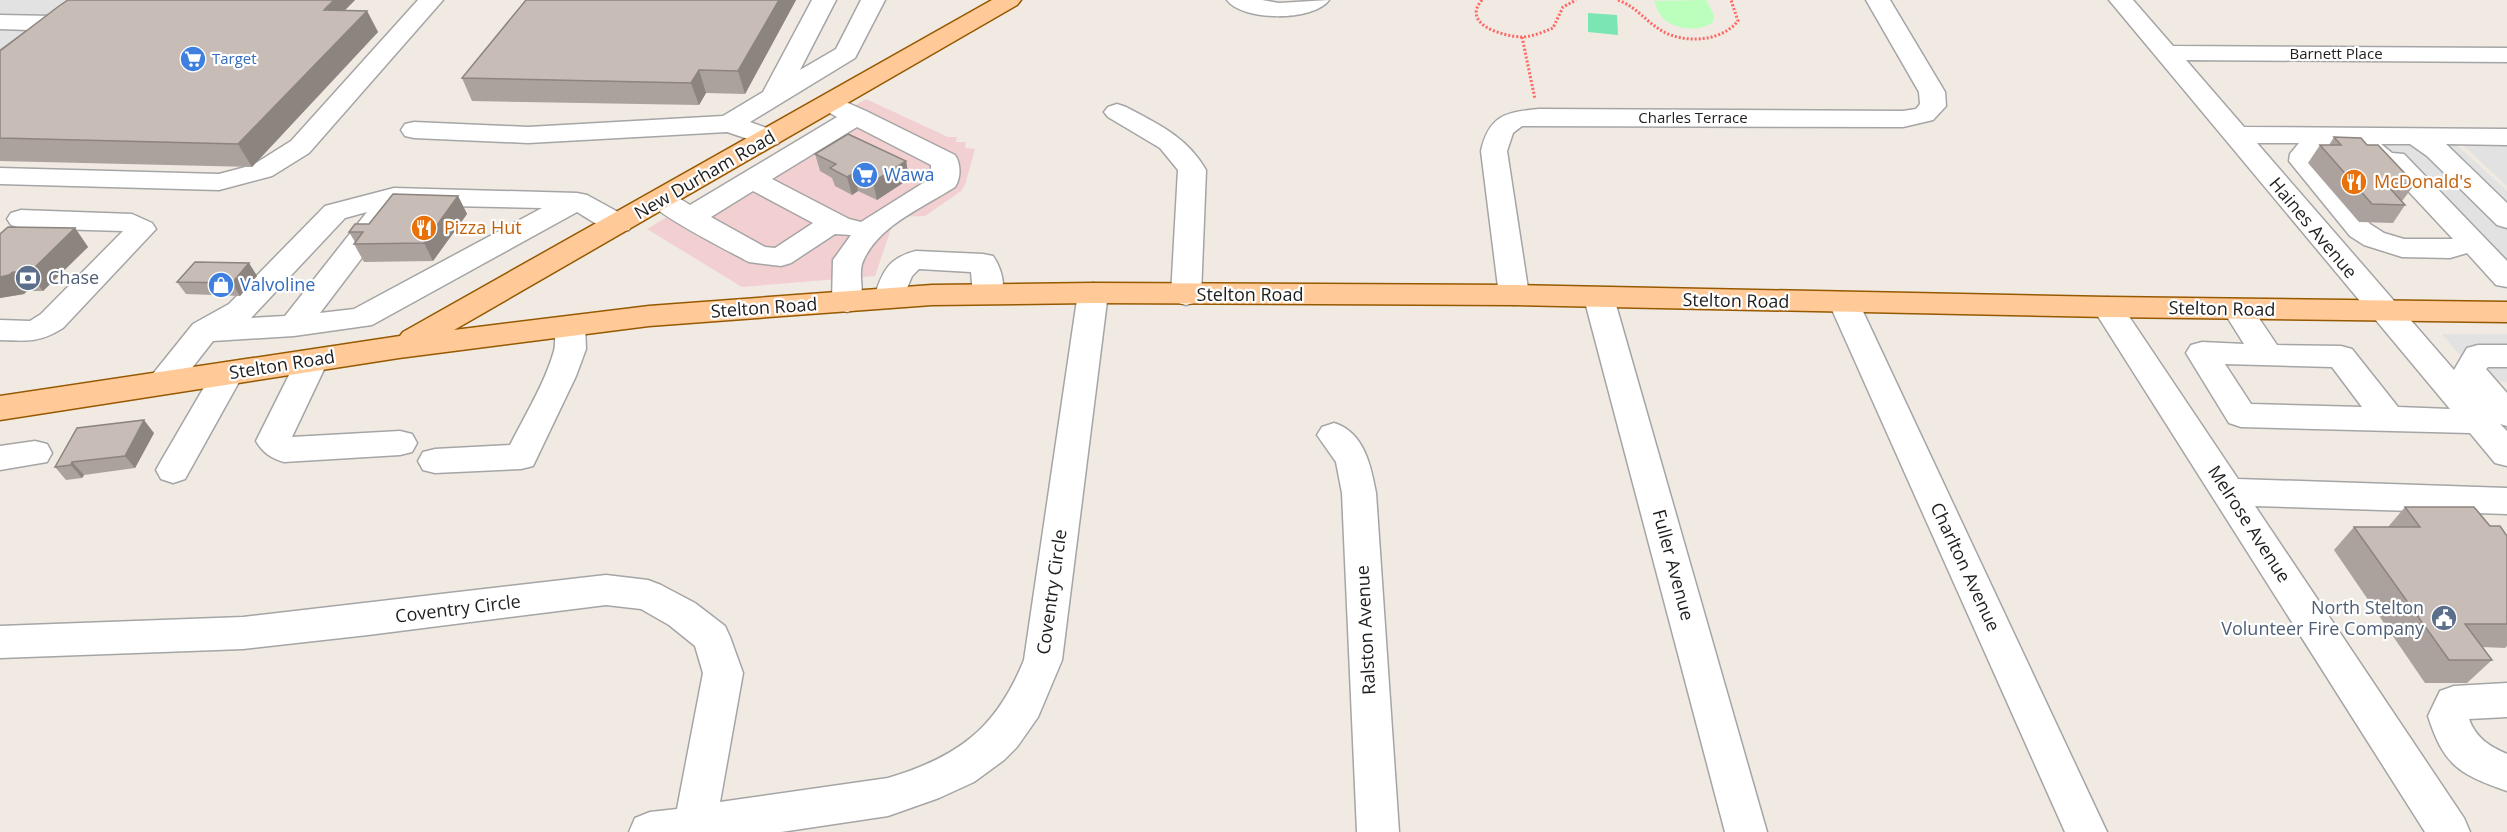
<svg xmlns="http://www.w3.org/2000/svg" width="2507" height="832" font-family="'Open Sans',sans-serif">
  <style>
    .commercial { fill: #f2d0d2 }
    .park { fill: #bcfebb }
    .pitch { fill: #7ae6b3 }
    .parking { fill: #e2e2e2 }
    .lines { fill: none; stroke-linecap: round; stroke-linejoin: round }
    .minor-casing { stroke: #a5a5a5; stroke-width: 3 }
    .major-casing { stroke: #975900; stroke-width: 3 }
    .path { stroke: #ff6764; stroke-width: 3; stroke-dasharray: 2 2; stroke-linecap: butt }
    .minor { fill: #fff; fill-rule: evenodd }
    .major { fill: #ffca98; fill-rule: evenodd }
    .wall { fill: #aca29d }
    .shaded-wall { fill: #8c847f }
    .building { fill: #c8bcb6; stroke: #8c847f; stroke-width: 1.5 }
    .labels { text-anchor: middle; stroke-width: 4.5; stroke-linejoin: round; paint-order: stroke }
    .far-street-label { font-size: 15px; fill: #1e1e1e; stroke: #fff }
    .far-shop-label { font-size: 15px; fill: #366cbe; stroke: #fff; text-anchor: start }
    .street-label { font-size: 18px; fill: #1e1e1e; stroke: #fff }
    .shop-label { font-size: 18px; fill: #366cbe; stroke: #fff; text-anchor: start }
    .food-label { font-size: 18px; fill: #c56008; stroke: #fff; text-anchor: start }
    .service-label { font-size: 18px; fill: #4e5e75; stroke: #fff; text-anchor: start }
  </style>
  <rect width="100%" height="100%" fill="#f0eae3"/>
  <!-- commercial -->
  <polygon class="commercial" points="866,99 948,137 957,137 956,142 966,142 965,148 975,149 965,185 961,191 925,216 895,217 875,276 742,287 647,229"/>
  <!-- park -->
  <path class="park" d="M1706,0L1714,15L1713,22C1701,32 1674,30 1663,18C1659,14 1656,6 1654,1Z"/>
  <!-- pitch -->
  <polygon class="pitch" points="1588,13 1617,15 1618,35 1588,32"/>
  <!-- parking -->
  <g class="parking">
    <polygon points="0,0 74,0 0,53"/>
    <polygon points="2372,137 2448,137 2507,191 2507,265"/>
    <polygon points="2454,137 2507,137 2507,186"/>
    <polygon points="2442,334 2507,334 2507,382 2481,380"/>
  </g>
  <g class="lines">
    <!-- minor casing -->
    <g class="minor-casing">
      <g id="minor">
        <polygon points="418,0 443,0 309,153 272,176 219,190 0,184 0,168 219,174 253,165 291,141"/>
        <polygon points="812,0 836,0 800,70 836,49 861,0 885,0 855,58 750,122 778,132 782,138 778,144 769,146 727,132 528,143 414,138 405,136 401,130 405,124 414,122 528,127 723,116 763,92"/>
        <path d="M1227,0H1262L1279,3L1329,0C1313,22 1242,21 1227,0Z"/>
        <path d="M1866,0H1890L1945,92L1946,106L1933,120L1903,127L1522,126L1513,133L1507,151L1529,295L1525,302L1514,305L1503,302L1499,295L1481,151C1489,116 1505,112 1539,109L1903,111L1916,109L1920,104L1919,92Z"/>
        <path d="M2109,0H2133L2173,46L2507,48V62L2186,60L2244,127L2507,129V145L2446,144L2507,203V228L2497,225L2427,156L2410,144H2381L2392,153L2404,154L2507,261V287L2496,285L2467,253L2450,258L2402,257L2364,245L2350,236L2289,161L2290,154L2299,143H2257L2454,370L2467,348L2478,345H2507V367H2488L2486,369L2507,393V426L2500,424L2507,431V466L2495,463L2470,433L2241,427L2229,423L2186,353L2191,345L2202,342L2244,344L2222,309L2226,302L2237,299L2248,302L2277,345L2341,346L2352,349L2398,407L2450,409ZM2328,151L2349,152L2364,156L2383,173L2397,179L2453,239H2404L2384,233L2370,224L2316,160L2318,154ZM2225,364L2332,367L2362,407L2251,404Z"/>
        <polygon points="0,15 53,16 61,18 65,23 9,68 0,70 0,51 29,30 0,29"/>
        <path d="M830,95L866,111L955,155C961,164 961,178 955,187C924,207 881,224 864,259C856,274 867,294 858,309L847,312L836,309L832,302L833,260L851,235L835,234L791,263L781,266L749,262C728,251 657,215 647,200L651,194C667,190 677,197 690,205L837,117L821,108L817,103L821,98ZM857,127L931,165V178L861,222L849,219L772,179ZM753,191L813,223L775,248L765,247L711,217Z"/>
        <path d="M1117,104L1126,107C1158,124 1187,137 1206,170L1201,295L1197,302L1186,305L1175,302L1171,295L1178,170L1160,148L1108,117L1104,112L1108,107Z"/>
        <path d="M394,188L577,193L587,195L629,218L633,224L629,230C609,235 594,222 577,212L372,325L294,336L213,341L174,391L163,394L152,391L147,383L152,375L193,324L229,304L325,206ZM402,205L542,208L354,309L320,313ZM367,212L285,316L251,318L345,218Z"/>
        <path d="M21,210L132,214L152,223L156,229L63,328C39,343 27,341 0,340V320L30,321L41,314L123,231L21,228L11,225L7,219L11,213Z"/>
        <path d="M916,251L983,254L993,256C1002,269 1007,288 999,301L988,304L977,301L973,294L971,272L919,269L912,276L900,305L889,308L878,305L874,298C882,272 888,258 916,251Z"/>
        <path d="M1093,283L1104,286L1108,293L1062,660L1038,717L1017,747L1004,760L974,782L939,798L888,816L781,832H629L635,818L650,812L677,809L703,673L695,646L669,625L641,609L606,605L368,635L243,649L0,658V626L243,617L606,575L648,580L661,585L695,603L725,626L730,637L743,673L720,802L888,778C958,757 996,729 1024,660L1078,293L1082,286Z"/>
        <polygon points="1599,288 1610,291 1614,298 1767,832 1725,832 1584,298 1588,291"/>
        <polygon points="1844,293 1855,296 1859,303 2107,832 2065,832 1829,303 1833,296"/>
        <polygon points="2107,297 2118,300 2238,479 2507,488 2507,514 2255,506 2464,818 2470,832 2425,832 2092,307 2096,300"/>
        <path d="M570,316L581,319L585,326L586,349L576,376L533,466L521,469L435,473L423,470L418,461L423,452L435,449L510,445C525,415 545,383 554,351C557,339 552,329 559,319Z"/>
        <path d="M312,350L323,353L328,361L292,437L400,431L412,434L417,443L412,452L400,455L284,462C271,458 263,453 256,441L296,361L301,353Z"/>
        <polygon points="228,362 239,365 244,373 185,479 173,483 161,479 156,470 161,461 217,365"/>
        <path d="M1334,423C1364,432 1371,466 1376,493L1399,832H1357L1342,493L1336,462L1317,435L1322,427Z"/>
        <polygon points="35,441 47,444 52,453 47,462 0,470 0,446"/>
        <path d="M2507,683V717L2469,719C2476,738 2489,746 2507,754V791C2459,774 2444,766 2428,716L2440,691L2454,686Z"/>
      </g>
    </g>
    <!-- major casing -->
    <g class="major-casing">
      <polygon id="major" points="992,0 1021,0 1017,5 454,330 649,306 932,285 1093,283 1514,285 2107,297 2507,302 2507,322 2107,317 1514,305 1093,303 932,305 649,326 399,358 0,420 0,396 400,336 403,332"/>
    </g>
    <!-- path -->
    <g class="path">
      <path d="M1482,0C1461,24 1502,36 1521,37C1532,37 1543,32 1553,28L1563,7L1576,0"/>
      <path d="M1618,0C1637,7 1647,23 1664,32C1687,44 1722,41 1738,21L1731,0"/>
      <polyline points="1522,37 1535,99"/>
    </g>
    <!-- minor -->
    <use href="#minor" class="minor"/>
    <!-- major -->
    <use href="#major" class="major"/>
  </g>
  <!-- wall -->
  <g class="wall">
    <polygon points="68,0 355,0 345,10 367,11 378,32 252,167 0,161 0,51"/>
    <polygon points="526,0 796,0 745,94 706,93 699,105 472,101 462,78"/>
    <polygon points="2334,137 2367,145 2415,184 2402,201 2405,205 2393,223 2359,222 2308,163 2320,145 2329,145"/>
    <polygon points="815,154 906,161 909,179 877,200 858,191 852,195 835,186 832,178 820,171"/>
    <polygon points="458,196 467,214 433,261 364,262 354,244 355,242 349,232 369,224"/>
    <polygon points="75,228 88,247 43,291 27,291 24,294 0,298 0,234"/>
    <polygon points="249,263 257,276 240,296 186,294 177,282"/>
    <polygon points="154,433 135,468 84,475 82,478 66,480 55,467"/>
    <polygon points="2405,507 2490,526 2507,536 2507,646 2505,648 2482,647 2492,660 2467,683 2425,683 2334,550 2354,527 2388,527"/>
  </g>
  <!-- shaded-wall -->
  <g class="shaded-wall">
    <polygon points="329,0 355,0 344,11 324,10"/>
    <polygon points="779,0 796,0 745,94 738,71"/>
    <polygon points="367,11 378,32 252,167 238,144"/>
    <polygon points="699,70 706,93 699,105 691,83"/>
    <polygon points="906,161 909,179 877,200 873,182"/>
    <polygon points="854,173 858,191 852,195 847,177"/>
    <polygon points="458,196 467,214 433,261 424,243"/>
    <polygon points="75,228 88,247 43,291 29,273"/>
    <polygon points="249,263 257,276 240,296 232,283"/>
    <polygon points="13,272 27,291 24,294 0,298 0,277"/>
    <polygon points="144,420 154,433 135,468 125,456"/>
    <polygon points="72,462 84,475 82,478 71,465"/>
  </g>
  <!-- building -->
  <g class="building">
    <polygon points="68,0 334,0 324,10 367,11 238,144 0,138 0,51 59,6"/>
    <polygon points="526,0 779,0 738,71 699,70 691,83 462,78"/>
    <polygon points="848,134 906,161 873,182 854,173 847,177 830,168 836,164 815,154"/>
    <polygon points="2334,137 2361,138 2367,145 2378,145 2415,184 2386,184 2405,205 2372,204 2320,145 2341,145"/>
    <polygon points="393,194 458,196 424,243 354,244 363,232 349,232 355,224 369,224"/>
    <polygon points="8,227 75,228 29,273 13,272 9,275 0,277 0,234"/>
    <polygon points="195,262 249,263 232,283 177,282"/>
    <polygon points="144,420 125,456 72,462 71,465 55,467 77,428"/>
    <polygon points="2405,507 2474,507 2490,526 2500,526 2507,536 2507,624 2465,624 2492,660 2449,660 2354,527 2420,527"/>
  </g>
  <!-- icons -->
  <defs>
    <g id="supermarket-disc" transform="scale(1.35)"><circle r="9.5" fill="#3f7fe0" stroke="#fff"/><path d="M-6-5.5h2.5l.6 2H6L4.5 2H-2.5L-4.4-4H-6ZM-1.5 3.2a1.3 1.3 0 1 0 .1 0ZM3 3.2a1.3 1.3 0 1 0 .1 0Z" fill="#fff"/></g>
    <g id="restaurant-disc" transform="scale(1.35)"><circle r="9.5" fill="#e8710a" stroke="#fff"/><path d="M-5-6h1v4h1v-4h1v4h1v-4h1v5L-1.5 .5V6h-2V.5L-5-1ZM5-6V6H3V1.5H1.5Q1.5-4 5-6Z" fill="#fff"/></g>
    <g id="bank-disc" transform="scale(1.35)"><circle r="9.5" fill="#5c6f8a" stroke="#fff"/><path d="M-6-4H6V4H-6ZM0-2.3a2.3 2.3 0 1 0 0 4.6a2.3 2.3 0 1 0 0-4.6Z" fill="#fff"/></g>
    <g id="shop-disc" transform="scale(1.35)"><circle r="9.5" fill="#3f7fe0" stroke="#fff"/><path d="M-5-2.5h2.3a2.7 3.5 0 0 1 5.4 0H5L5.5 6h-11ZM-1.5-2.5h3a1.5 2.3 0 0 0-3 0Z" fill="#fff"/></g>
    <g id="civic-disc" transform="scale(1.35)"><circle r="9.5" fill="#5c6f8a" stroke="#fff"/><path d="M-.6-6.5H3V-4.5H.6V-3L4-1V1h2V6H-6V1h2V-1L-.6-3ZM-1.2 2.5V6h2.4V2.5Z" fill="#fff"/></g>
  </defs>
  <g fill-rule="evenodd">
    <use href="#supermarket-disc" x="193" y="59"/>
    <use href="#supermarket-disc" x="865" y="175"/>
    <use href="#restaurant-disc" x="2354" y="182"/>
    <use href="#restaurant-disc" x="424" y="228"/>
    <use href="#bank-disc" x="28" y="278"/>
    <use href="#shop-disc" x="221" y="285"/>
    <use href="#civic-disc" x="2444" y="618"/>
  </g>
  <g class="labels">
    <!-- far-street labels -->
    <g class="far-street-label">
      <text x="2336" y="59">Barnett Place</text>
      <text x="1693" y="123">Charles Terrace</text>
    </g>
    <!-- far-shop labels -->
    <g class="far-shop-label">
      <text x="212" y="64">Target</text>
    </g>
    <!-- street labels -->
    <g class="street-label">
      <text transform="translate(705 175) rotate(-30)" y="6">New Durham Road</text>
      <text transform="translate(2313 228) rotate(50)" y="6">Haines Avenue</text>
      <text x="1250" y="301">Stelton Road</text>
      <text transform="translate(1736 301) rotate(1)" y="6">Stelton Road</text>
      <text transform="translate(764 308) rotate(-4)" y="6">Stelton Road</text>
      <text transform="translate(2222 309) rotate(1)" y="6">Stelton Road</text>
      <text transform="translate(282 365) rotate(-9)" y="6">Stelton Road</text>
      <text transform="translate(2249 524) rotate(57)" y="6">Melrose Avenue</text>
      <text transform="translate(1673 565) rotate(75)" y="6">Fuller Avenue</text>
      <text transform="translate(1965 567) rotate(65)" y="6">Charlton Avenue</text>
      <text transform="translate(1052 592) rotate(-82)" y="6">Coventry Circle</text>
      <text transform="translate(458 609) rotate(-7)" y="6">Coventry Circle</text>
      <text transform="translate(1366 630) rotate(-93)" y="6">Ralston Avenue</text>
    </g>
    <!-- shop labels -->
    <g class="shop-label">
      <text x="884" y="181">Wawa</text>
      <text x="240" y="291">Valvoline</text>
    </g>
    <!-- food labels -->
    <g class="food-label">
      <text x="2374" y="188">McDonald's</text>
      <text x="444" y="234">Pizza Hut</text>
    </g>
    <!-- service labels -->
    <g class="service-label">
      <text x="48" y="284">Chase</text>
      <text x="2424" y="614" text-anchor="end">North Stelton<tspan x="2424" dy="21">Volunteer Fire Company</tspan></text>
    </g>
  </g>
</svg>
